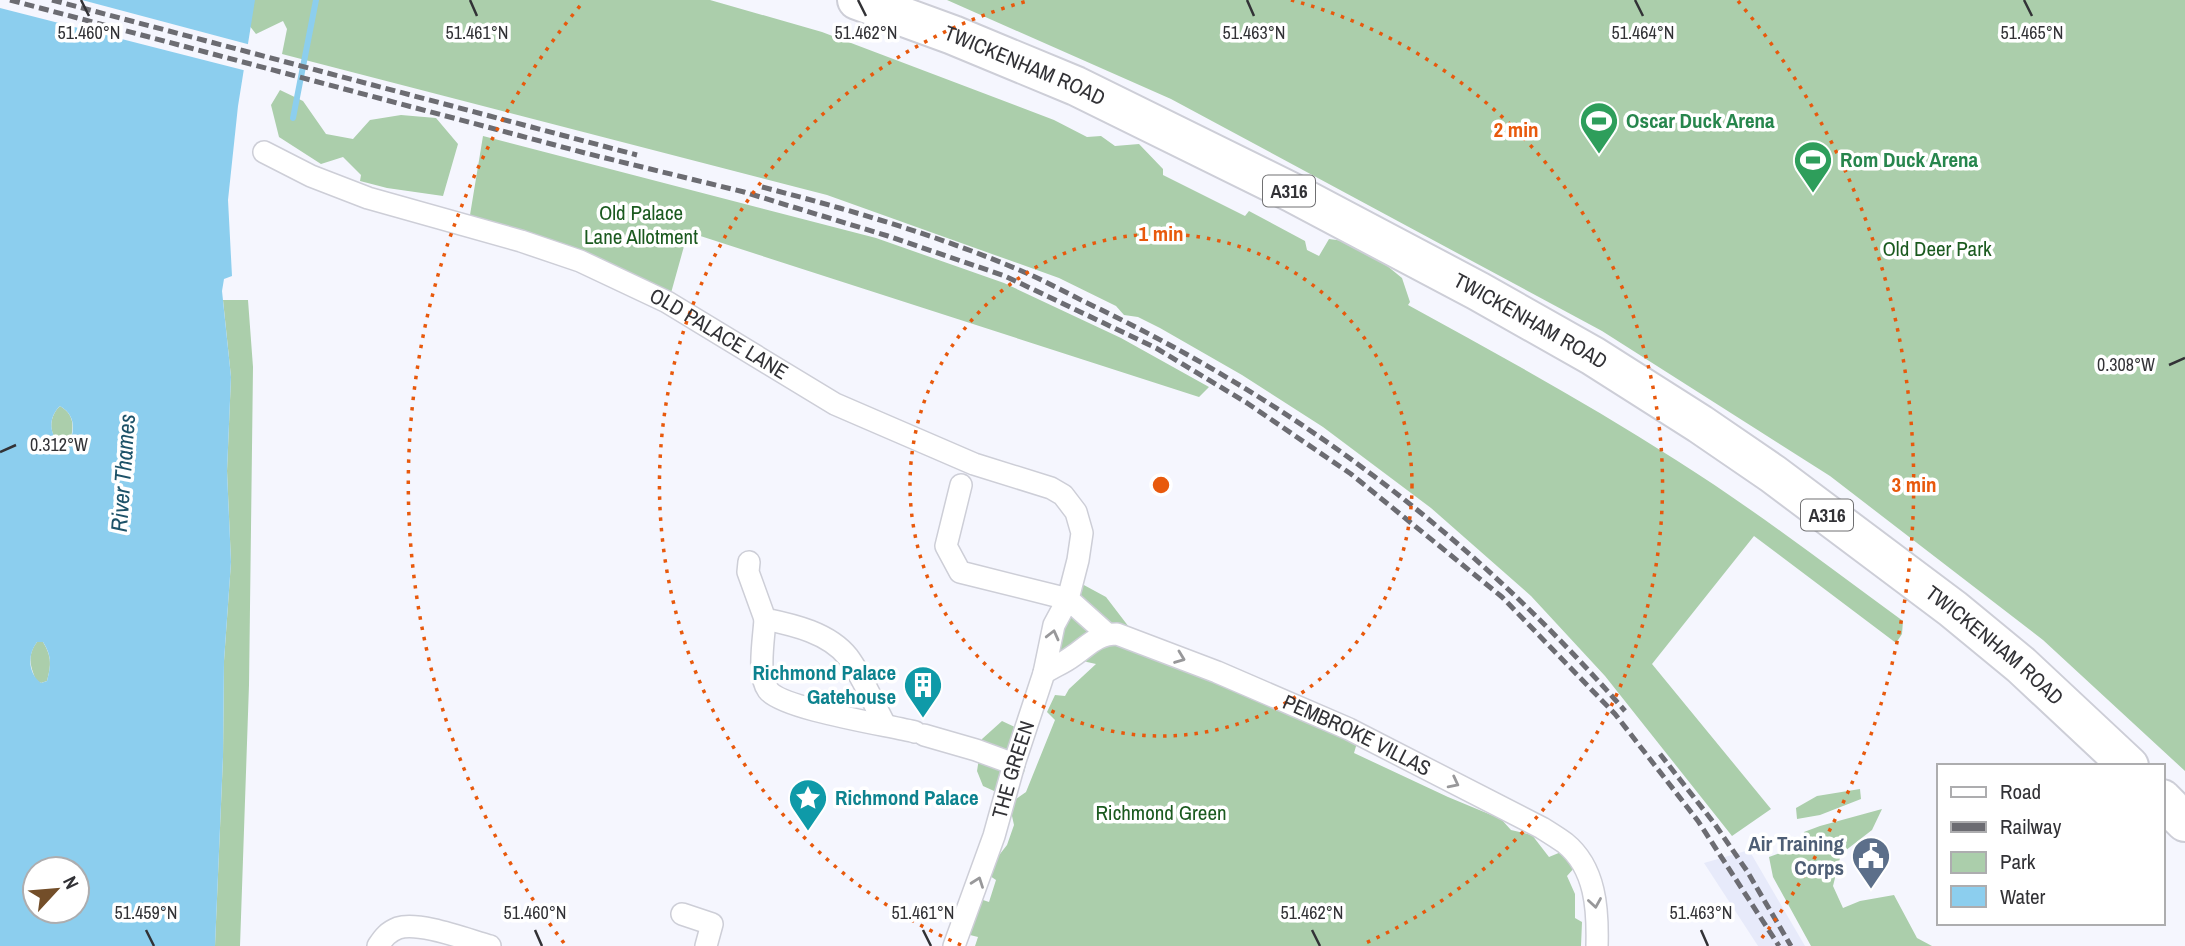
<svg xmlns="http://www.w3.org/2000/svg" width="2185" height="946" font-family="'Archivo Narrow',sans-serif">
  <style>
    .built { fill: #e7eafa }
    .green { fill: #abceab }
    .water { fill: #8cceee; fill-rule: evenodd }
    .pier { fill: #f5f6fe }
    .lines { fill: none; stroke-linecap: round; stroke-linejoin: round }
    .stream { stroke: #8cceee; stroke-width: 6 }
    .street-casing { stroke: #cdced7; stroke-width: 24 }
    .highway-casing { stroke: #cdced7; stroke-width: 42 }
    .street { stroke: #fff; stroke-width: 21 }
    .highway { stroke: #fff; stroke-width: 38 }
    .rail { stroke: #6c6c72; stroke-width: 5; stroke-dasharray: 10 5; stroke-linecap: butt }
    .oneway { stroke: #98989a }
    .ticks { fill: none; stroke: #323236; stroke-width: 2.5 }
    .ring { fill: none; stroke: #e8590c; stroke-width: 3.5; stroke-dasharray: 3.5 7 }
    .labels { text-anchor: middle; stroke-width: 7; stroke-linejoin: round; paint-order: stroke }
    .shield { fill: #fff; stroke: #707072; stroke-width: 2 }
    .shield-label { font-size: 19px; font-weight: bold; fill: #323236 }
    .street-label { font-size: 21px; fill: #323236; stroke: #fff }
    .leisure-label { font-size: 21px; font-weight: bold; fill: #27864d; stroke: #fff; text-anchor: start }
    .park-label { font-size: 21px; fill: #1b5a1f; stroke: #fff }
    .culture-label { font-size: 21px; font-weight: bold; fill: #0d838f; stroke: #fff; text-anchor: end }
    .service-label { font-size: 21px; font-weight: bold; fill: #4e5e75; stroke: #fff; text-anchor: end }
    .water-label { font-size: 23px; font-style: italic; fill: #1d5268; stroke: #fff }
    .ticks-label { font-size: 18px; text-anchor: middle; fill: #323236; stroke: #fff; stroke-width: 7; stroke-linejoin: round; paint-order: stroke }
    .centre { fill: #e8590c; stroke: #fff; stroke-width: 3.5 }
    .ring-label { font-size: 21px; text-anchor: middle; font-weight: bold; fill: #e8590c; stroke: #fff; stroke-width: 7; stroke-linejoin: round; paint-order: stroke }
  </style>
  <rect width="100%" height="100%" fill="#f5f6fe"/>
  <!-- built -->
  <polygon class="built" points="1749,850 1805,946 1758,946 1704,863"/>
  <!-- green -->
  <g class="green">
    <path d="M237,0H710L822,32L1054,120L1087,137L1101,136L1115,146L1139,144L1163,169V175L1245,216L1249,211L1305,241L1307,250L1319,256L1329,239L1359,243L1402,278L1410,302L1408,305C1499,355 1589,404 1676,460C1755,510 1828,566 1903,621L1902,634L1896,643L1754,536L1652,664L1771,809L1732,836L1605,676L1531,596L1431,508L1323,427L1242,375L1160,328L1138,317L1124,315L1116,306L1059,278L827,195L282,54L287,29L283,21L256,34L234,6Z"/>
    <polygon points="947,0 2185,0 2185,771 2043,640 1830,476 1602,331 1171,99"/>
    <polygon points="280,90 303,101 326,134 353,139 370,120 401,115 436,118 458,144 443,196 387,188 360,181 361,175 343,157 321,164 279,137 271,105"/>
    <polygon points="483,136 876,238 1004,283 1121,338 1209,387 1199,397 688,232 671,293 591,254 470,215"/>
    <polygon points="223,300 248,300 253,367 251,528 249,685 240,946 215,946 223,757 224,661 231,562 227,471 231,377"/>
    <path d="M60,406C77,416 73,430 69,447C49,442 46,419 60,406Z"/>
    <polygon points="1082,584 1106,597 1132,631 1357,743 1354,753 1448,797 1501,819 1511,830 1532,835 1549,857 1561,852 1575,867 1567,876 1575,894 1575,918 1582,922 1581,946 975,946 978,937 970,935 972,917 983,900 989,902 996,880 990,876 993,863 1007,845 1014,825 1010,807 1016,799 1026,792 1055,720 1047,712 1055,695 1065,696 1069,689 1096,664 1087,662 1060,650 1059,625"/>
    <path d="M37,642H43C52,657 51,665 47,681L41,683L36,680C30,666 27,655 37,642Z"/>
    <polygon points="1002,721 1019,729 1030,744 1024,773 1003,795 983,786 977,771 982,739"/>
    <polygon points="1860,789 1861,799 1820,815 1797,819 1796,808 1817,796"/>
    <polygon points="1882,809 1872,830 1841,854 1833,886 1843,908 1860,901 1894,895 1917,938 1932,946 1811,946 1773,877 1769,857 1800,846 1804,832 1820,826"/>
  </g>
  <!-- water -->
  <path class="water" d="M0,0H255L238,106L228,200L232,276L224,279L222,291L231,377L227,471L231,562L224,661L223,757L215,946H0ZM60,406C77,416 74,431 69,447C49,442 46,419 60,406ZM37,642H43C52,656 51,665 47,681L41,683C28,673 27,655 37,642ZM35,869H77V911H35Z"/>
  <!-- pier -->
  <polygon class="pier" points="0,0 82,0 251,45 247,71 0,8"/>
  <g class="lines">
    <!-- stream -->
    <polyline class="stream" points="293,118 316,0"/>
    <!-- street casing -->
    <g class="street-casing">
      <g id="street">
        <path id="s1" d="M264,152L311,176L368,198L521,241L580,261L667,302L835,404L974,464L1051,488L1063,495L1076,512L1082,533L1078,560L1068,599L1107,634"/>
        <polyline points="961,485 946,546 960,572 1068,599 1054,625 1044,673"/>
        <path d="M749,562L748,572L765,619C794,625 829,633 848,657C861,674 875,706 885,725"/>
        <path d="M765,619C764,638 757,675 768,690C782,709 887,725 915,732"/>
        <polyline points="924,735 976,750 1014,764"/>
        <polyline points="682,914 712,924 706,946"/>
        <path d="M378,946C384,937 388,932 398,928C419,921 468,940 490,946"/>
        <path id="s2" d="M954,946L994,836L1014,764L1044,673C1053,667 1064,663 1073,656C1088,646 1097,634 1117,634L1217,672L1349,729L1542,828C1550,833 1558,838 1565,843C1596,868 1598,910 1597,946"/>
      </g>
    </g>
    <!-- highway casing -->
    <g class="highway-casing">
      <g id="highway">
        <path id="s3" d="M857,0L953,35L1076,86L1293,193L1478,291L1593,356L1700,424L1773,474L1953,609L2021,665L2129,766"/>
        <polyline points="2162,799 2185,822"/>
      </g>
    </g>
    <!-- street -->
    <use href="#street" class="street"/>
    <!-- highway -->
    <use href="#highway" class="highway"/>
    <!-- rail -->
    <g class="rail">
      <polyline points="10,0 585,153 744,192 888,236 1005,276 1156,348 1247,403 1351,474 1502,597 1615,714 1698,821 1779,946"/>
      <polyline points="52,0 637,155"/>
      <path d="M762,187C851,210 940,236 1024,272C1045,281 1065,292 1085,302C1294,401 1473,536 1625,711"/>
      <polyline points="1660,754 1714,823 1747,871 1791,946"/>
    </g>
  </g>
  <!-- one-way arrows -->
  <defs><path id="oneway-chevron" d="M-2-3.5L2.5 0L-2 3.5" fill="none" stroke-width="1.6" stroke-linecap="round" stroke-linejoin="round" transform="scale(1.75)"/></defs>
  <g class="oneway">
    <use href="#oneway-chevron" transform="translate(1053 635) rotate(-76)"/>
    <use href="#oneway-chevron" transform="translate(1180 658) rotate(21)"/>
    <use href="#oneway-chevron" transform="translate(1454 783) rotate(27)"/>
    <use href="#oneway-chevron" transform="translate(978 882) rotate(-70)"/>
    <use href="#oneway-chevron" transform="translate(1595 903) rotate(81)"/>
  </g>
  <!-- ticks -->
  <path class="ticks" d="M81,0L89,16M470,0L477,16M858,0L866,16M1247,0L1254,16M1635,0L1643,16M2024,0L2032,16M2169,365L2185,358M0,452L16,445M146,930L154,946M535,930L542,946M923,930L931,946M1312,930L1320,946M1701,930L1708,946"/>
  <!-- distance rings -->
  <g class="ring">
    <circle cx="1161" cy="485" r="251"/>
    <path d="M961 945A502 502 0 0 1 1031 0M1291 0A502 502 0 0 1 1361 945"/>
    <path d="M564 943A753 753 0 0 1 584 1M1738 1A753 753 0 0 1 1758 943"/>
  </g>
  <!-- icons -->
  <defs>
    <g id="stadium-pin" transform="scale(2.0125)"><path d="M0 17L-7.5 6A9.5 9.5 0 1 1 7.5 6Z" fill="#2e9e5b" stroke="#fff"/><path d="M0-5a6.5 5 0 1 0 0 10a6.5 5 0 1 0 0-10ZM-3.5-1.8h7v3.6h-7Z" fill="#fff"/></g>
    <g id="building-pin" transform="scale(2.0125)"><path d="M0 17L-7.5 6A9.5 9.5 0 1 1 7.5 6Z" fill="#0f9aa8" stroke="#fff"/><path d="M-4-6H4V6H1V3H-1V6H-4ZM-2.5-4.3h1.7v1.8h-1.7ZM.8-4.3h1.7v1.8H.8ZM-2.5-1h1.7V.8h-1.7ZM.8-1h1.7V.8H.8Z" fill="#fff"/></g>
    <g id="sight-pin" transform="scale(2.0125)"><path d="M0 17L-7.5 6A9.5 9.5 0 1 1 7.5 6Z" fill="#0f9aa8" stroke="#fff"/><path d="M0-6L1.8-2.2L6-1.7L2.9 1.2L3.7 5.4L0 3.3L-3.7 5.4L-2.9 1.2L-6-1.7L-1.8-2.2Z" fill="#fff"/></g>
    <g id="civic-pin" transform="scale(2.0125)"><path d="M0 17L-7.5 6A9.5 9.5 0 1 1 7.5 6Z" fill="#5c6f8a" stroke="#fff"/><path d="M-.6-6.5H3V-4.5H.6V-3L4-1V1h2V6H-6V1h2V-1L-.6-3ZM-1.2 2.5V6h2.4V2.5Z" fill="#fff"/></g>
  </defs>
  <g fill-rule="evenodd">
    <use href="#stadium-pin" x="1599" y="121"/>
    <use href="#stadium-pin" x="1813" y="160"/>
    <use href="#building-pin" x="923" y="685"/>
    <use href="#sight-pin" x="808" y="798"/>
    <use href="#civic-pin" x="1871" y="856"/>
  </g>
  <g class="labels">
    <!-- shield labels -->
    <g class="shield">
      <rect x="1263" y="175.5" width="52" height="31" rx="5"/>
      <rect x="1801" y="499.5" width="52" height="31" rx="5"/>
    </g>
    <g class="shield-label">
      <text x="1289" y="198">A316</text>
      <text x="1827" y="522">A316</text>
    </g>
    <!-- street labels -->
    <g class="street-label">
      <text dy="7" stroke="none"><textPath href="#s3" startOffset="180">TWICKENHAM ROAD</textPath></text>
      <text dy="7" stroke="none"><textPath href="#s3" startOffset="747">TWICKENHAM ROAD</textPath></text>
      <text dy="7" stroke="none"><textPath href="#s1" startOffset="492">OLD PALACE LANE</textPath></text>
      <text dy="7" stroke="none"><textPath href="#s3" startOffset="1314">TWICKENHAM ROAD</textPath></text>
      <text dy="7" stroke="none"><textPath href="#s2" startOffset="632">PEMBROKE VILLAS</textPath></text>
      <text dy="7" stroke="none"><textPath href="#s2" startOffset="186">THE GREEN</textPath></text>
    </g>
    <!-- leisure labels -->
    <g class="leisure-label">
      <text x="1626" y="128">Oscar Duck Arena</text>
      <text x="1840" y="167">Rom Duck Arena</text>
    </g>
    <!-- park labels -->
    <g class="park-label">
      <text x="641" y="220">Old Palace<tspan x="641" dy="24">Lane Allotment</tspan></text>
      <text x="1937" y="256">Old Deer Park</text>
      <text x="1161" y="820">Richmond Green</text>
    </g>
    <!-- culture labels -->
    <g class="culture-label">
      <text x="896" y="680">Richmond Palace<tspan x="896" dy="24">Gatehouse</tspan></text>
      <text x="835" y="805" text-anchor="start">Richmond Palace</text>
    </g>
    <!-- service labels -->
    <g class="service-label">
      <text x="1844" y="851">Air Training<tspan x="1844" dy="24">Corps</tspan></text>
    </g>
    <!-- water labels -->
    <g class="water-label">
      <text transform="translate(123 473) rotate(-86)" y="8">River Thames</text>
    </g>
  </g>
  <g class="ticks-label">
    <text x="89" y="39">51.460°N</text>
    <text x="477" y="39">51.461°N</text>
    <text x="866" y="39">51.462°N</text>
    <text x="1254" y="39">51.463°N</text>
    <text x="1643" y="39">51.464°N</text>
    <text x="2032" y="39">51.465°N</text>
    <text x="2126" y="371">0.308°W</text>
    <text x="59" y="451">0.312°W</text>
    <text x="146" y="919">51.459°N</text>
    <text x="535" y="919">51.460°N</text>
    <text x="923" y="919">51.461°N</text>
    <text x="1312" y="919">51.462°N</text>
    <text x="1701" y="919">51.463°N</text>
  </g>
  <circle cx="1161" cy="485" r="10" class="centre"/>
  <g class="ring-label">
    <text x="1516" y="137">2 min</text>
    <text x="1161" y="241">1 min</text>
    <text x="1914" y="492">3 min</text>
  </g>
  <!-- legend -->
  <rect x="1937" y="764" width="228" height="161" fill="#ffffff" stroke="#adadaf" stroke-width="2"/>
  <rect x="1951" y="787" width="35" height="10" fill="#ffffff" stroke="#adadaf" stroke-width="2"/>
  <text x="2000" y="799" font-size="21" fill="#323236">Road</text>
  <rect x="1951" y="822" width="35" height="10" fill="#6c6c72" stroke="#adadaf" stroke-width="2"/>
  <text x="2000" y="834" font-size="21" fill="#323236">Railway</text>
  <rect x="1951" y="852" width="35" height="21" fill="#abceab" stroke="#adadaf" stroke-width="2"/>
  <text x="2000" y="869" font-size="21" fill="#323236">Park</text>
  <rect x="1951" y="886" width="35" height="21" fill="#8cceee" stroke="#adadaf" stroke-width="2"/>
  <text x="2000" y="904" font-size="21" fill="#323236">Water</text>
  <!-- north arrow -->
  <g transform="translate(56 890) rotate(64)"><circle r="33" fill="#ffffff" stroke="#adadaf" stroke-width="2"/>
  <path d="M0-5L12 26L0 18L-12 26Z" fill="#734e29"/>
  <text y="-10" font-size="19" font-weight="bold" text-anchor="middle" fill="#323236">N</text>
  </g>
</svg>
